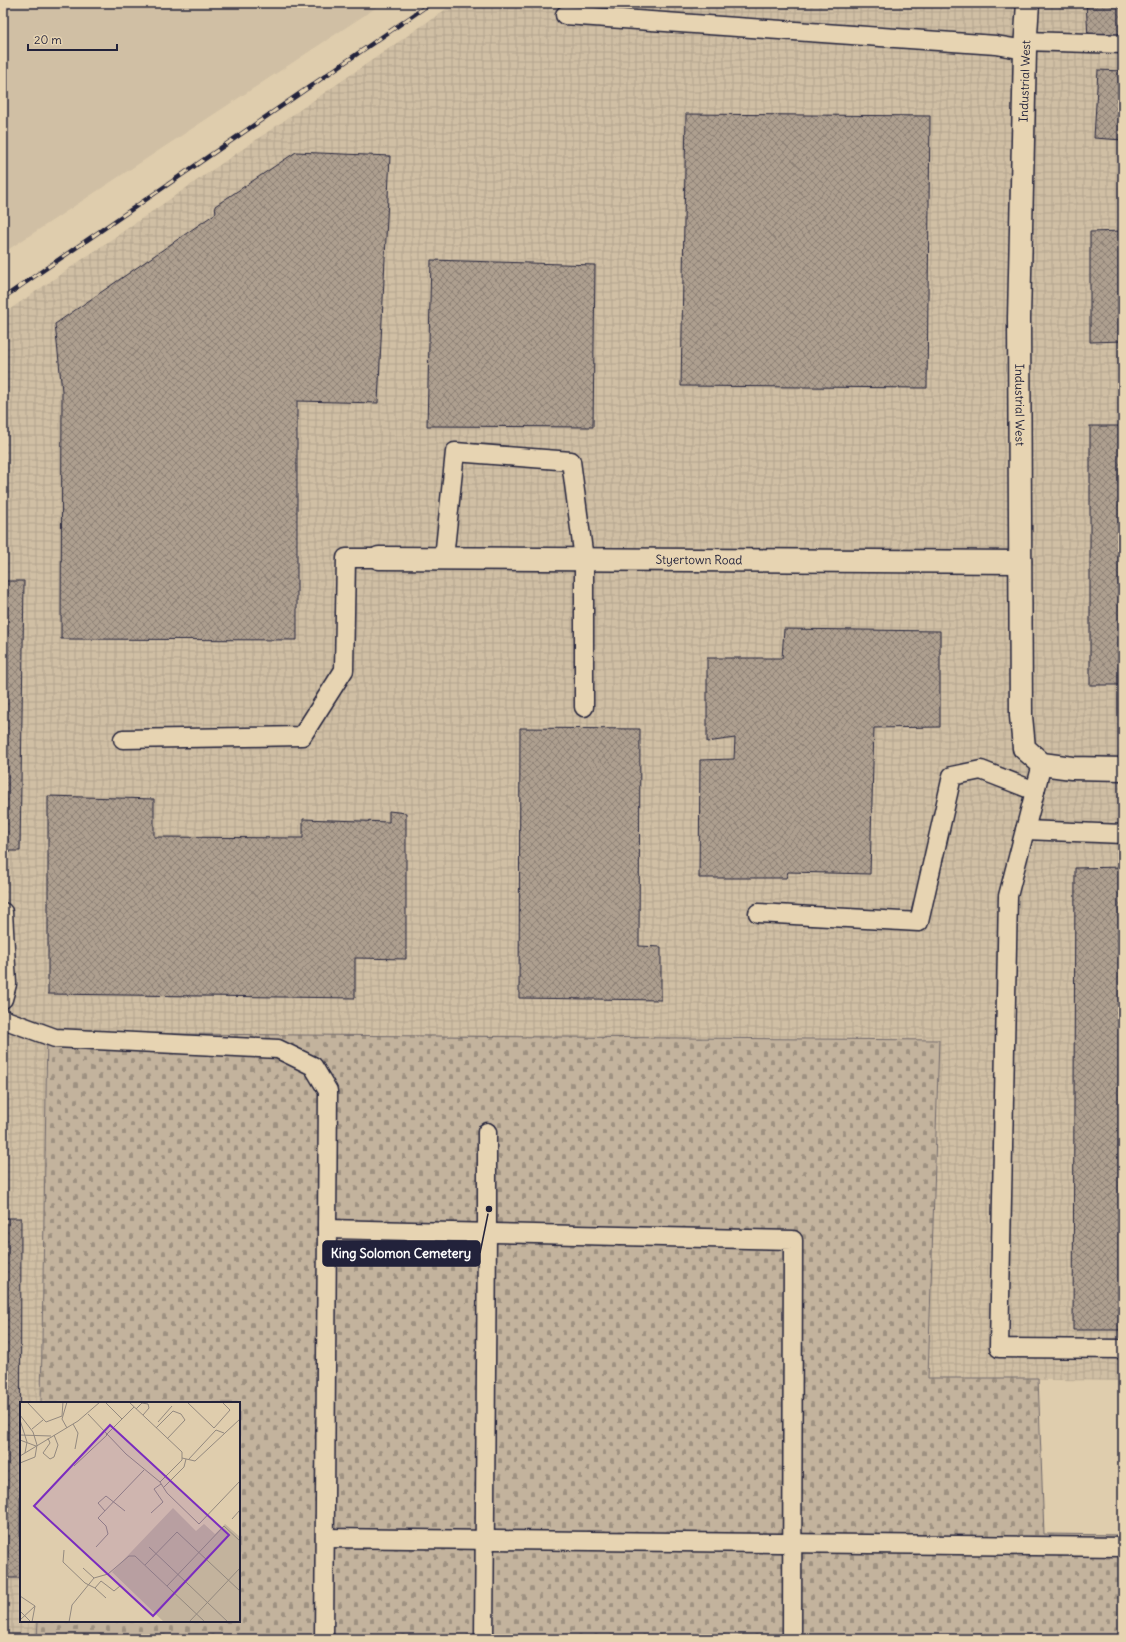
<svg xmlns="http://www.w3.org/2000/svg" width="1126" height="1642" font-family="Delius,sans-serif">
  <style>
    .built { fill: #d0bfa4 }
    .industrial { fill: url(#industrial-grid) }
    .cemetery { fill: url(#cemetery-stones); stroke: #726a6c }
    .building { fill: url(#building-cross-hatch); stroke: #22223b }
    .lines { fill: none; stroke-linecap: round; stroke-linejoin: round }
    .lane-casing { stroke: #22223b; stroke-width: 21 }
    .street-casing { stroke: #22223b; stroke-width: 25 }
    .lane { stroke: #e7d4b2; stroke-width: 18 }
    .street { stroke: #e7d4b2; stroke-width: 22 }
    .rail-casing { stroke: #22223b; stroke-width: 4.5 }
    .rail { stroke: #e7d4b2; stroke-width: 3; stroke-dasharray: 9; stroke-linecap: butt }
    .labels { text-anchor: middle; stroke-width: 4; stroke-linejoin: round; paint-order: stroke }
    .street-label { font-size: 12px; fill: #22223b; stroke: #e7d4b2 }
    .inset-road { fill: none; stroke: #93897f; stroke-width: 1 }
    .view { fill: #7b2cbf; fill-opacity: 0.15; stroke: #7b2cbf; stroke-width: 2 }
    .inset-edge { fill: none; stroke: #22223b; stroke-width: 2 }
    .leader { fill: none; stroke: #22223b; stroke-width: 1.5 }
    .callout-dot { fill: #22223b; stroke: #e7d4b2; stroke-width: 1.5 }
    .callout { fill: #22223b; stroke: #22223b; stroke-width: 1.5 }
    .callout-label { font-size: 13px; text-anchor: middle; font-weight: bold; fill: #fff }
  </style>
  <defs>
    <pattern id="industrial-grid" width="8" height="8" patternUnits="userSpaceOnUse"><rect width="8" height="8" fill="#d0bfa4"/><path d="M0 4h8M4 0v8" fill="none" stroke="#b2a48e"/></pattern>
    <pattern id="cemetery-stones" width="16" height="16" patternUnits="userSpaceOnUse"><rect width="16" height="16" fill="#c3b39d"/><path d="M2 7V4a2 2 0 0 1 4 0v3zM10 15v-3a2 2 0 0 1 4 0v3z" fill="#9e9181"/></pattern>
    <pattern id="building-cross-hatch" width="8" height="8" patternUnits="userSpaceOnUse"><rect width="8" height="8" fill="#ae9f8f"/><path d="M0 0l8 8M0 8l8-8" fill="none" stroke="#8d8176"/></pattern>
  </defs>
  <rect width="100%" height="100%" fill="#dfcdad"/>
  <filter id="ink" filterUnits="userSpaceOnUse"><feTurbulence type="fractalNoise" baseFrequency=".025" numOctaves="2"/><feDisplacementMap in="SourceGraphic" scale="8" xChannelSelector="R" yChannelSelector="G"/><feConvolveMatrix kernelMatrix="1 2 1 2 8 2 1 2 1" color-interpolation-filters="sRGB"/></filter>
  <g filter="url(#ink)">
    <!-- built -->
    <polygon class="built" points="3,3 383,3 3,253"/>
    <!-- industrial -->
    <polygon class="industrial" points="455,3 1123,3 1123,1381 928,1378 938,1040 47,1034 41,1403 21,1403 21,1621 38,1621 37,1639 3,1639 3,314"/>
    <!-- cemetery -->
    <polygon class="cemetery" points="47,1033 939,1040 928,1378 1038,1378 1044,1534 1123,1535 1123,1639 37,1639 38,1621 239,1621 239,1403 41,1403"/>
    <!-- building -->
    <g class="building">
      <polygon points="1086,3 1123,3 1123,37 1088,37"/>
      <polygon points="1098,70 1123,71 1123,140 1094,138"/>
      <polygon points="686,114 930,116 927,388 681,386"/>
      <polygon points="296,152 390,156 378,403 297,401 297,640 61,639 62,391 55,324 216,213 215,206"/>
      <polygon points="1123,231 1123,341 1090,342 1090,232"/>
      <polygon points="431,260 595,265 593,427 427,426"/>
      <rect x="1090" y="426" width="33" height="259"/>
      <polygon points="3,581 24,581 20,851 3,851"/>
      <polygon points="784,629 940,631 940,727 874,728 870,874 788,872 786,878 699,878 700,760 734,759 735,738 707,742 707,658 782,658"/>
      <polygon points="520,728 640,729 639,946 661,947 661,1000 519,998"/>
      <polygon points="48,796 154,799 154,837 303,838 303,819 389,822 389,811 406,813 406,959 355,958 355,998 48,994"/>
      <polygon points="1123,867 1123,1330 1073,1330 1075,868"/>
      <polygon points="3,1218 21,1218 20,1578 3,1578"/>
    </g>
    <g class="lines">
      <!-- lane casing -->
      <g class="lane-casing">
        <g id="lane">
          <polyline points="565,15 996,45 1025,50"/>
          <polyline points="1025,41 1123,44"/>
          <polyline points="444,558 455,452 571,461 584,559 584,707"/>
          <polyline points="123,739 302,736 344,670 346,558 379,558"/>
          <polyline points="1042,764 1008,896 999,1348 1123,1349"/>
          <polyline points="1025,830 1123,834"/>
          <polyline points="3,912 7,984 3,999"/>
          <polyline points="758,913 919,922 952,776 981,770 1035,791"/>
          <polyline points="3,1019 55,1038 278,1049 313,1066 328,1091 324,1639"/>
          <polyline points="327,1229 793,1240 792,1639"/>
          <polyline points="325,1538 1123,1547"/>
          <polyline points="484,1639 487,1233 487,1132"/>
        </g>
      </g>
      <!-- street casing -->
      <g class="street-casing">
        <g id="street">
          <path id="s1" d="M1028,3L1025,50L1019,319L1021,716L1024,748L1042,764L1072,768L1123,769"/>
          <path id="s2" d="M379,558L1020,562"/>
        </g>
      </g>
      <!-- lane -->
      <use href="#lane" class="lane"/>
      <!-- street -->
      <use href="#street" class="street"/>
      <!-- rail casing -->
      <g class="rail-casing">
        <polyline id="rail" points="3,298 431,3"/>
      </g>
      <!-- rail -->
      <use href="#rail" class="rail"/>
    </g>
  </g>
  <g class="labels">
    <!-- street labels -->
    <g class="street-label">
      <text transform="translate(1025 81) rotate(-88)" y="4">Industrial West</text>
      <text dy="4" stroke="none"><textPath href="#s1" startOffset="402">Industrial West</textPath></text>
      <text dy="4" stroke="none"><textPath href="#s2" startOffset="320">Styertown Road</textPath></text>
    </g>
  </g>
  <!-- overview -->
  <g transform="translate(20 1402)">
    <rect width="220" height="220" fill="#dfcdad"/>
    <path d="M153,106L176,129L184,122L195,132L205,122L220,135V220H144L92,170Z" fill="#c3b39d"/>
    <path class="inset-road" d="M7,0L26,20L42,14L43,0M85,0L102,17M167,0L194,26L210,8L202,0M116,7L122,1L128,2L129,6L123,13M68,12L106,52L140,80L162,58V50L109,0M0,13L13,30L17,43L15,55L0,61M0,18L7,40L5,51M138,20L152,4M53,22L58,31L55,47M47,26L42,17L47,0M136,26L153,9L161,12L165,18L147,37M12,27L23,18M0,33L31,34M86,33L114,5M28,36L30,41L23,51L30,57L34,55L38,43L34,33M0,38L16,44M0,54L58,19L80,0M162,56L175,59L220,17M168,58L196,28L204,31M54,64L87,33M140,80L147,91L179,122L220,79M143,86L164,65L166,57M85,109L78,101L86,94L105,109M131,111L143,100L134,87L141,82M212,117L220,108M76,145L88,132L86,124L78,116L124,68M129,145L208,220M44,148L43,160L65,181L75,186L86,196M77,162L88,172L109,154H115L185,220M125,163L157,130L220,189M63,166L74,176M74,176L88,172L100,184L94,189L81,179L75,186M147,184L204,124L220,139M0,194L15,204M0,209L11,220M0,218L15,204M12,220L15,204M49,220L52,203L74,176M169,220L220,166"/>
    <path class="view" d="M90,23L209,133L133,214L14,104Z"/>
    <rect width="220" height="220" class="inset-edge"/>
  </g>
  <!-- callouts -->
  <path class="leader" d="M489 1209L480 1253"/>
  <circle class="callout-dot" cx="489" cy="1209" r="4"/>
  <rect class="callout" x="323" y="1241" width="157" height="25" rx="4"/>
  <g class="callout-label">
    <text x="401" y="1258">King Solomon Cemetery</text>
  </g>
  <!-- margin -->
  <rect width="1126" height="1642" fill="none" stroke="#e7d4b2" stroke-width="16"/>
  <rect x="8" y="8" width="1110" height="1626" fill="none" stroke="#22223b" stroke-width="1.5" filter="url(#ink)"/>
  <!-- scale -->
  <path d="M28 44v6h89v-6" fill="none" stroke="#22223b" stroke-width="2"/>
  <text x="34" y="44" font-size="12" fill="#22223b" stroke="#e7d4b2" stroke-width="3" paint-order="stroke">20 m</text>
</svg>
